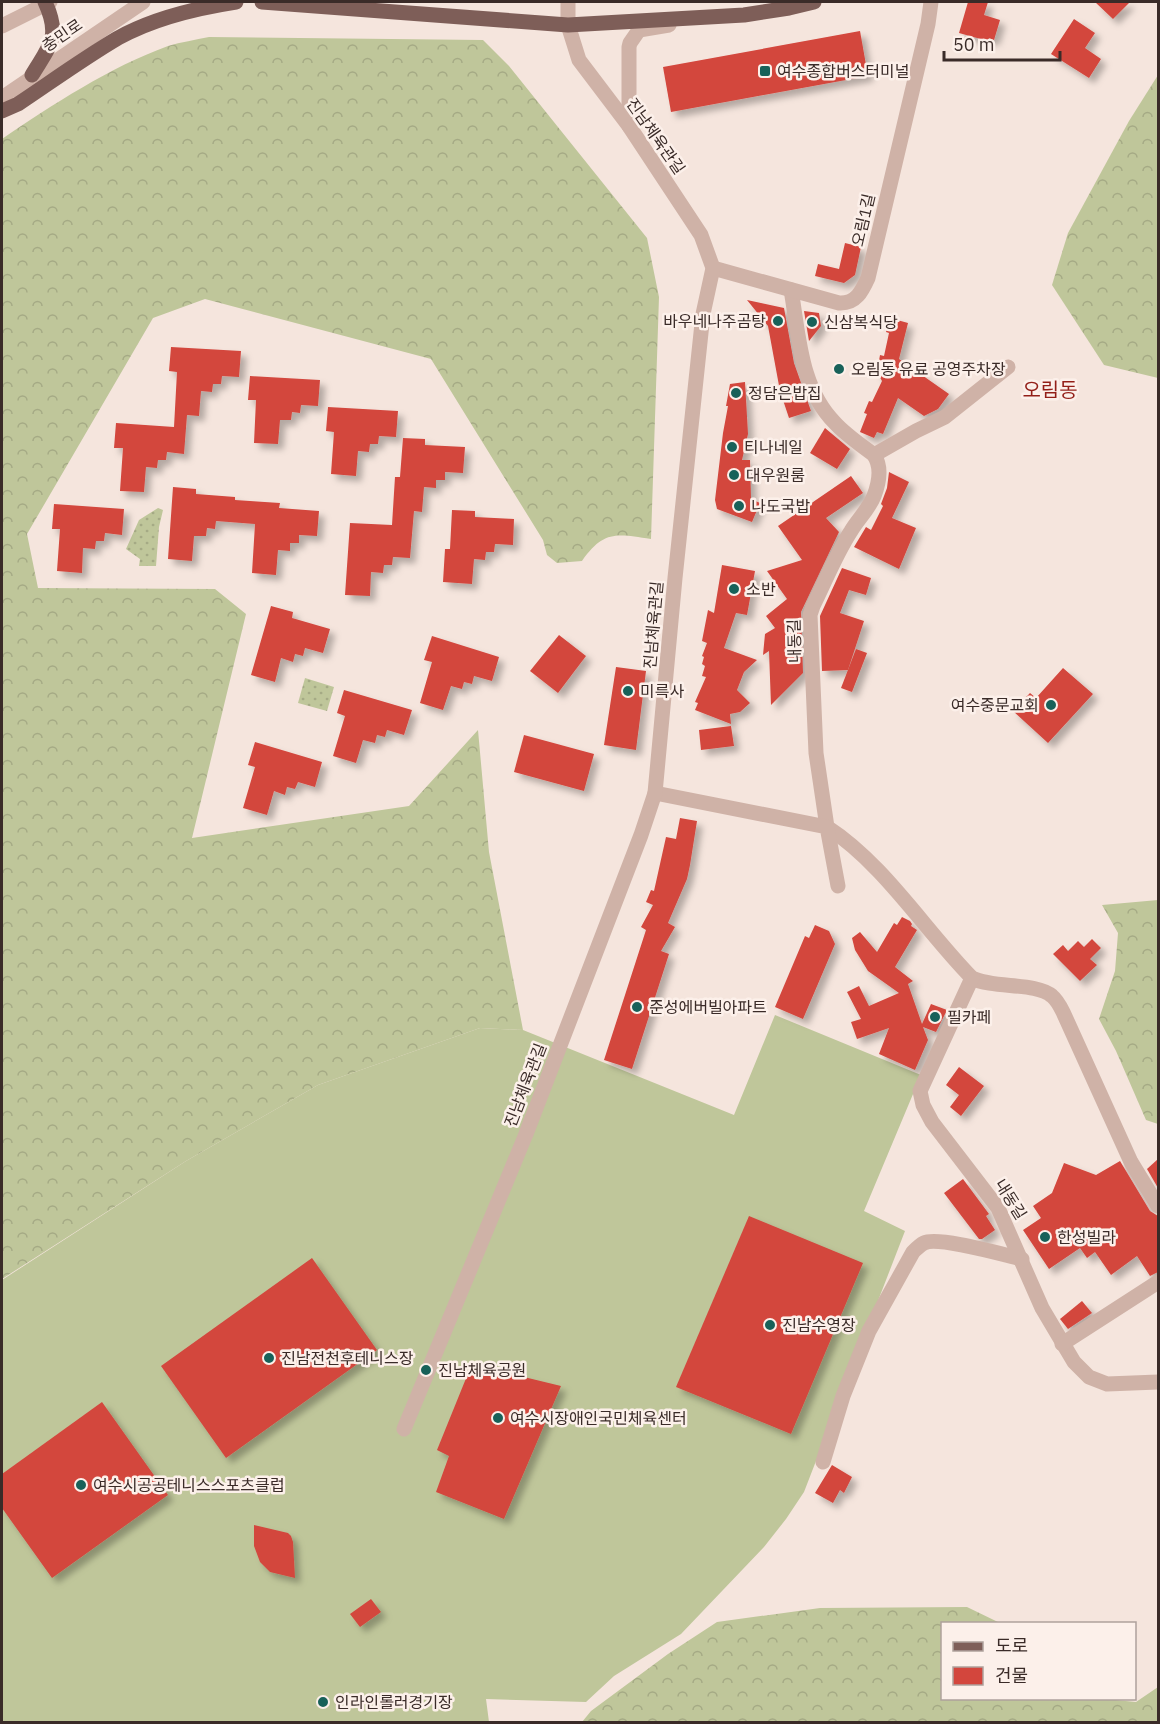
<svg xmlns="http://www.w3.org/2000/svg" width="1160" height="1724" font-family="'IBM Plex Sans','Noto Sans KR',sans-serif">
  <style>
    .grass { fill: url(#grass-dots) }
    .forest { fill: url(#forest-crowns) }
    .garden { fill: #bfc69a }
    .building { fill: #d3463d; filter: url(#shadow) }
    .lines { fill: none; stroke-linecap: round; stroke-linejoin: round }
    .minor { stroke: #cfb2a7; stroke-width: 15 }
    .tertiary { stroke: #cfb2a7; stroke-width: 15 }
    .primary { stroke: #7e5e58; stroke-width: 15 }
    .poi-dot { fill: #186159; stroke: #fcf0ea; stroke-width: 2 }
    .labels { text-anchor: middle; stroke-width: 5; stroke-linejoin: round; paint-order: stroke }
    .street-label { font-size: 16px; fill: #3a2b28; stroke: #fcf0ea }
    .poi-label { font-size: 16px; fill: #3a2b28; stroke: #fcf0ea; text-anchor: start }
    .quarter-label { font-size: 20px; fill: #931f18; stroke: #fcf0ea }
  </style>
  <defs>
    <pattern id="grass-dots" width="8" height="8" patternUnits="userSpaceOnUse" patternTransform="scale(1.5)"><rect width="8" height="8" fill="#bfc69a"/><path d="M2 2h.1M6 6h.1" fill="none" stroke="#a5aa85" stroke-width="1.8" stroke-linecap="round"/></pattern>
    <pattern id="forest-crowns" width="20" height="18" patternUnits="userSpaceOnUse" patternTransform="scale(1.5)"><rect width="20" height="18" fill="#bfc69a"/><path d="M2 6a3 3 0 1 1 6 0M12 15a3 3 0 1 1 6 0" fill="none" stroke="#a5aa85"/></pattern>
    <filter id="shadow"><feDropShadow dx="5.5" dy="5.5" stdDeviation="3" flood-color="#0004"/></filter>
  </defs>
  <rect width="100%" height="100%" fill="#f5e5dd"/>
  <!-- grass -->
  <g class="grass">
    <polygon points="158,508 163,510 159,527 156,566 139,566 140,559 126,549 139,520"/>
    <polygon points="305,678 334,687 327,711 298,703"/>
  </g>
  <!-- forest -->
  <g class="forest">
    <path d="M209,37L483,40L509,66L647,238L659,297L651,539C616,534 604,530 582,561L557,563L547,555L543,540L431,359L205,299L153,318L27,534L38,588L215,589L246,614L192,838L409,806L478,730L489,852L523,1030L480,1028L318,1085L186,1161L2,1279V139C52,105 110,67 168,46C181,42 195,40 209,37Z"/>
    <polygon points="1158,75 1158,378 1104,365 1052,285 1068,233 1129,121"/>
    <polygon points="1158,900 1158,1124 1146,1120 1116,1051 1099,1019 1115,971 1118,933 1102,905"/>
    <polygon points="967,1607 1000,1623 942,1624 942,1698 1095,1698 1136,1702 1158,1687 1158,1722 582,1722 591,1711 668,1654 717,1622 820,1608"/>
  </g>
  <!-- garden -->
  <polygon class="garden" points="775,1015 921,1075 864,1211 905,1231 804,1492 786,1519 764,1547 681,1634 614,1676 586,1702 486,1699 489,1722 2,1722 2,1280 186,1161 318,1085 480,1028 523,1030 734,1115"/>
  <!-- building -->
  <g class="building">
    <polygon points="968,2 988,2 984,15 1000,20 994,40 989,38 988,41 959,33"/>
    <polygon points="1095,2 1130,2 1113,19"/>
    <polygon points="1074,19 1095,33 1085,48 1101,59 1089,78 1051,54"/>
    <polygon points="860,31 868,76 671,112 663,67"/>
    <polygon points="845,243 861,247 855,275 844,283 815,276 818,264 839,269"/>
    <polygon points="747,300 784,308 794,363 811,411 789,418 780,391 768,326"/>
    <polygon points="804,311 819,313 821,326 809,341"/>
    <polygon points="890,318 908,323 899,359 949,394 938,409 924,416 898,398 883,434 877,432 874,438 860,432 867,414 864,413 869,401 872,402 882,381 877,372 880,355 884,356 889,333 886,332"/>
    <polygon points="171,347 241,351 239,377 222,376 221,384 213,384 212,392 201,391 199,416 187,415 184,454 167,452 166,460 158,460 157,468 146,467 144,492 120,491 123,448 114,448 116,423 174,427 177,372 169,371"/>
    <polygon points="250,376 320,380 318,406 301,405 300,413 292,412 291,420 280,420 278,444 254,443 256,400 248,400"/>
    <polygon points="745,382 748,434 742,460 750,460 751,499 760,503 752,522 717,509 715,500 723,433 728,406 726,406 730,384"/>
    <polygon points="328,407 398,411 396,437 379,436 378,444 370,444 369,452 358,451 356,476 331,474 334,432 326,431"/>
    <polygon points="825,428 850,449 837,469 810,453"/>
    <polygon points="403,438 425,439 425,445 465,447 463,473 445,472 445,480 436,480 436,488 424,487 422,512 414,511 410,558 393,557 392,565 384,565 383,573 371,572 370,596 345,595 350,523 392,525 395,477 400,477"/>
    <polygon points="889,472 909,482 892,518 916,528 899,569 854,547 866,527 871,530 883,506 881,504 887,488"/>
    <polygon points="851,476 863,493 826,518 839,532 801,612 803,673 771,705 769,651 763,655 765,634 775,628 766,616 787,599 767,571 802,560 778,526"/>
    <polygon points="173,487 196,489 196,494 235,497 235,500 280,503 279,508 319,511 317,536 299,535 299,543 290,543 290,551 278,550 276,575 252,573 255,524 216,521 215,529 207,528 206,536 194,536 192,561 168,559"/>
    <polygon points="54,504 124,509 122,535 105,533 104,541 96,541 95,549 83,548 82,573 57,571 60,529 52,529"/>
    <polygon points="452,510 475,511 475,517 514,519 513,545 495,544 494,552 486,552 485,560 474,559 472,584 443,582 445,549 450,549"/>
    <polygon points="722,565 755,571 747,615 736,613 724,648 757,660 744,672 737,690 750,703 740,712 730,714 731,724 695,710 698,703 695,702 706,677 702,676 705,666 702,664 704,657 702,656 707,643 702,641 708,610 714,613"/>
    <polygon points="842,568 871,578 866,595 849,590 840,613 864,621 848,670 822,671 820,616"/>
    <polygon points="271,606 293,612 292,618 330,629 323,653 305,648 303,656 295,654 293,662 281,658 275,682 251,675"/>
    <polygon points="559,635 586,656 558,693 530,671"/>
    <polygon points="432,636 499,657 492,681 474,676 472,684 464,682 462,689 451,686 443,710 420,703 432,662 424,660"/>
    <polygon points="856,649 867,653 852,692 841,688"/>
    <polygon points="616,667 646,671 636,750 604,745"/>
    <polygon points="1063,668 1093,694 1048,743 1013,711 1030,693 1036,698"/>
    <polygon points="344,690 412,710 404,735 387,730 385,737 377,735 375,743 363,740 356,763 333,756 345,716 337,713"/>
    <polygon points="731,726 734,746 701,750 699,730"/>
    <polygon points="524,735 594,754 584,791 514,772"/>
    <polygon points="255,742 322,762 315,787 298,782 295,789 287,787 285,795 274,791 267,815 243,808 255,767 248,765"/>
    <polygon points="680,818 697,821 690,865 687,879 668,923 675,927 661,951 669,954 632,1069 604,1060 646,930 641,927 653,905 646,902 651,890 654,891 666,837 676,839"/>
    <polygon points="902,917 910,921 912,924 911,926 917,930 895,967 913,981 908,984 922,1024 931,1004 947,1010 936,1032 923,1027 928,1040 915,1070 879,1054 889,1028 857,1039 851,1022 861,1019 847,992 859,986 869,1006 899,993 868,971 855,950 852,938 860,932 877,952 894,923 897,925"/>
    <polygon points="815,925 829,931 835,944 803,1019 775,1007 805,936 809,938"/>
    <polygon points="1092,939 1101,948 1090,959 1097,965 1080,981 1053,954 1063,945 1068,951 1078,941 1084,947"/>
    <polygon points="959,1067 984,1086 961,1116 950,1107 959,1095 946,1085"/>
    <polygon points="1158,1159 1158,1188 1147,1169"/>
    <polygon points="1120,1161 1150,1211 1158,1216 1158,1272 1150,1276 1137,1256 1111,1275 1095,1252 1087,1258 1080,1248 1049,1269 1023,1230 1041,1218 1033,1206 1052,1193 1064,1163 1096,1175"/>
    <polygon points="963,1179 989,1214 986,1216 995,1230 982,1239 979,1239 944,1193"/>
    <polygon points="749,1216 863,1263 791,1434 676,1387"/>
    <polygon points="312,1258 377,1350 226,1458 161,1366"/>
    <polygon points="1082,1301 1092,1313 1068,1329 1060,1319"/>
    <polygon points="479,1366 561,1386 504,1519 436,1492 449,1456 437,1450 469,1371"/>
    <polygon points="102,1402 168,1495 52,1578 2,1508 2,1474"/>
    <polygon points="832,1465 852,1477 844,1493 840,1490 833,1503 815,1493"/>
    <polygon points="254,1525 288,1533 291,1536 293,1542 295,1578 270,1572 260,1562 254,1546"/>
    <polygon points="371,1599 381,1612 360,1627 350,1614"/>
  </g>
  <g class="lines">
    <!-- minor -->
    <g class="minor">
      <polyline points="2,26 50,2"/>
      <path d="M791,290C799,335 800,388 835,423C846,435 861,445 874,455C882,467 879,483 874,496C869,509 858,519 851,531C836,554 825,582 813,606L810,615L816,753L827,827C884,864 924,929 972,978C993,989 1036,982 1052,996C1057,1000 1060,1006 1063,1012L1131,1162L1158,1206"/>
      <polyline points="874,455 916,431 945,417 1008,367"/>
      <polyline points="655,793 827,827 838,886"/>
      <polyline points="972,978 920,1091 923,1105 932,1122 998,1208 1042,1308 1074,1362 1089,1377 1107,1384 1158,1382"/>
      <polyline points="1062,1344 1158,1282"/>
      <path d="M823,1462L843,1396L869,1331L913,1252C916,1249 920,1245 924,1243C938,1236 1004,1255 1022,1259"/>
    </g>
    <!-- tertiary -->
    <g class="tertiary">
      <polyline points="2,98 143,2"/>
      <polyline points="629,126 629,47 630,43 639,30 669,25"/>
      <path d="M713,268L839,303C856,304 862,291 868,278L928,24L931,2"/>
      <polyline points="404,1429 526,1134 641,835 655,793 675,578 703,314 713,268 701,235 629,126 579,60 568,25 568,2"/>
    </g>
    <!-- primary -->
    <g class="primary">
      <polyline points="262,2 568,25 744,15 789,8 814,2"/>
      <path d="M32,75C50,45 61,37 45,2"/>
      <path d="M2,111L18,104C51,82 84,58 118,38C152,19 197,8 236,2"/>
    </g>
  </g>
  <!-- markers -->
  <g class="poi-dot">
    <rect x="759" y="65" width="12" height="12" rx="3"/>
    <circle cx="778" cy="321" r="6"/>
    <circle cx="812" cy="322" r="6"/>
    <circle cx="839" cy="369" r="6"/>
    <circle cx="736" cy="393" r="6"/>
    <circle cx="732" cy="447" r="6"/>
    <circle cx="734" cy="475" r="6"/>
    <circle cx="739" cy="506" r="6"/>
    <circle cx="734" cy="589" r="6"/>
    <circle cx="628" cy="691" r="6"/>
    <circle cx="1051" cy="705" r="6"/>
    <circle cx="637" cy="1007" r="6"/>
    <circle cx="935" cy="1017" r="6"/>
    <circle cx="1045" cy="1237" r="6"/>
    <circle cx="770" cy="1325" r="6"/>
    <circle cx="269" cy="1358" r="6"/>
    <circle cx="426" cy="1370" r="6"/>
    <circle cx="498" cy="1418" r="6"/>
    <circle cx="81" cy="1485" r="6"/>
    <circle cx="323" cy="1702" r="6"/>
  </g>
  <g class="labels">
    <!-- street labels -->
    <g class="street-label">
      <text transform="translate(62 35) rotate(-34)" y="6">충민로</text>
      <text transform="translate(656 136) rotate(55)" y="6">진남체육관길</text>
      <text transform="translate(863 220) rotate(-77)" y="6">오림1길</text>
      <text transform="translate(653 625) rotate(-85)" y="6">진남체육관길</text>
      <text transform="translate(794 641) rotate(-91)" y="6">내동길</text>
      <text transform="translate(525 1085) rotate(-69)" y="6">진남체육관길</text>
      <text transform="translate(1011 1199) rotate(58)" y="6">내동길</text>
    </g>
    <!-- poi labels -->
    <g class="poi-label">
      <text x="777" y="77">여수종합버스터미널</text>
      <text x="766" y="327" text-anchor="end">바우네나주곰탕</text>
      <text x="824" y="328">신삼복식당</text>
      <text x="851" y="375">오림동 유료 공영주차장</text>
      <text x="748" y="399">정담은밥집</text>
      <text x="744" y="453">티나네일</text>
      <text x="746" y="481">대우원룸</text>
      <text x="751" y="512">나도국밥</text>
      <text x="746" y="595">소반</text>
      <text x="640" y="697">미륵사</text>
      <text x="1039" y="711" text-anchor="end">여수중문교회</text>
      <text x="649" y="1013">준성에버빌아파트</text>
      <text x="947" y="1023">필카페</text>
      <text x="1057" y="1243">한성빌라</text>
      <text x="782" y="1331">진남수영장</text>
      <text x="281" y="1364">진남전천후테니스장</text>
      <text x="438" y="1376">진남체육공원</text>
      <text x="510" y="1424">여수시장애인국민체육센터</text>
      <text x="93" y="1491">여수시공공테니스스포츠클럽</text>
      <text x="335" y="1708">인라인롤러경기장</text>
    </g>
    <!-- quarter labels -->
    <g class="quarter-label">
      <text x="1050" y="397">오림동</text>
    </g>
  </g>
  <!-- border -->
  <rect width="1160" height="1724" fill="none" stroke="#3a2b28" stroke-width="6"/>
  <!-- legend -->
  <rect x="941" y="1622" width="195" height="78" fill="#fcf0ea" stroke="#aea19c" stroke-width="1.5"/>
  <rect x="953" y="1642" width="30" height="9" fill="#7e5e58" stroke="#aea19c" stroke-width="1.5"/>
  <text x="995" y="1652" font-size="18" fill="#3a2b28">도로</text>
  <rect x="953" y="1667" width="30" height="18" fill="#d3463d" stroke="#aea19c" stroke-width="1.5"/>
  <text x="995" y="1682" font-size="18" fill="#3a2b28">건물</text>
  <!-- scale -->
  <path d="M944 51v9h116v-9" fill="none" stroke="#3a2b28" stroke-width="3"/>
  <text x="953" y="51" font-size="18" fill="#3a2b28" stroke="#fcf0ea" stroke-width="4.5" paint-order="stroke">50 m</text>
</svg>
